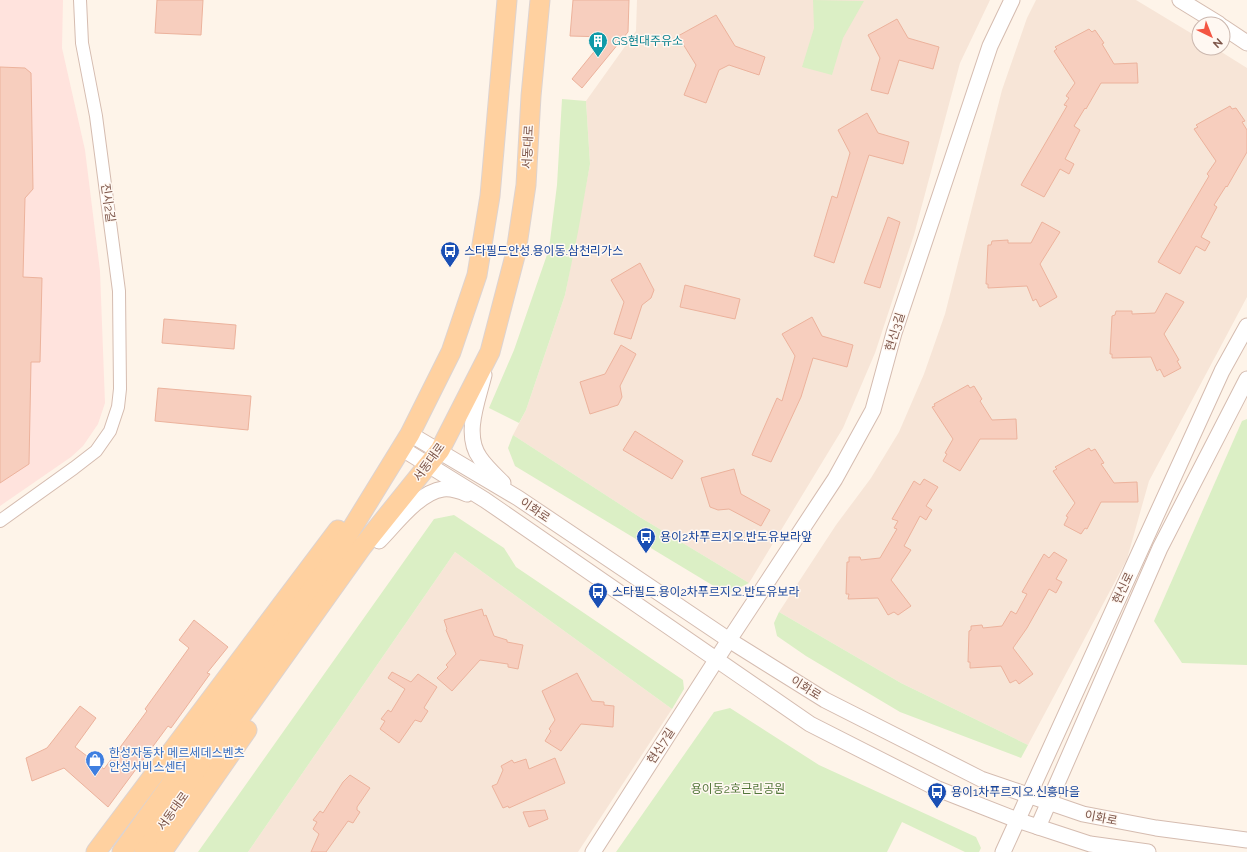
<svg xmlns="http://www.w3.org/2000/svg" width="1247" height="852" font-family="Raleway,'Noto Sans KR',sans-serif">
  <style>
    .residential { fill: #f7e5d7 }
    .commercial { fill: #ffe3dd }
    .green { fill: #dbefc5 }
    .building { fill: #f7cebe; stroke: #ecb29c }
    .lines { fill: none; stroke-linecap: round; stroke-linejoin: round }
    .minor-casing { stroke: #d5bcb0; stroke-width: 14 }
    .tertiary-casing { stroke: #d5bcb0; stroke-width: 17 }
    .primary-casing { stroke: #ddd3d0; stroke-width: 21 }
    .minor { stroke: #fff; stroke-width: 12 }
    .tertiary { stroke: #fff; stroke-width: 15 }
    .primary { stroke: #ffd1a0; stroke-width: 19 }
    .labels { text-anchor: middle; stroke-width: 3; stroke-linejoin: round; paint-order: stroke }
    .culture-label { font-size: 12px; fill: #0d838f; stroke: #fff8f2; text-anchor: start }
    .street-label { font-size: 12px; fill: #7d5549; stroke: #fff8f2 }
    .transit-label { font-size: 12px; fill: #164399; stroke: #fff8f2; text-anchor: start }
    .shop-label { font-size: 12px; fill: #366cbe; stroke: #fff8f2; text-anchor: start }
    .park-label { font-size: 12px; fill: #53773a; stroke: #fff8f2 }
  </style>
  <rect width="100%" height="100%" fill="#fef4e9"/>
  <!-- residential -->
  <g class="residential">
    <polygon points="637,0 990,0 960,63 914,235 875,353 843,428 749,583 638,516 513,435 526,410 565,295 590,164 586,101 636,31"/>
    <polygon points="1036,0 1136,0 1199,38 1199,48 1215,48 1247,68 1247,297 1149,481 1127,559 1028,745 901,683 779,612 836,525 871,478 899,432 924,374 945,314 1002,90 1027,18"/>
    <polygon points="455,552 672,709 578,852 248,852"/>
  </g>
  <!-- commercial -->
  <polygon class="commercial" points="0,0 63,0 62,48 85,150 100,271 105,403 98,424 83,446 71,457 0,506"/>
  <!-- green -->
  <g class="green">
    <polygon points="813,0 864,1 843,38 832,75 802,67 814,28"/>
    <polygon points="562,99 586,101 590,164 578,232 565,295 526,410 519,423 489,408 514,350 549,249 557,185"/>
    <polygon points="1247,419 1247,665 1182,663 1154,621 1242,421"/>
    <polygon points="513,435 638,516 749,583 727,594 515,466 508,448"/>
    <polygon points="454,515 504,548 516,567 683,680 684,689 672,709 455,552 248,852 198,852 434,519"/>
    <polygon points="779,612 901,683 1028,745 1021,758 900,712 806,656 777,636 774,623"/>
    <polygon points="730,708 819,765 976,837 981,848 979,852 965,852 902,822 887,852 616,852 714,712"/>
  </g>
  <!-- building -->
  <g class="building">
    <polygon points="157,0 203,0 201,35 155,33"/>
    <polygon points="573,0 629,0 628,32 582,88 572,79 606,37 570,36"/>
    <polygon points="716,15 735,46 765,57 759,75 729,65 719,70 706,103 684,95 696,65 678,36"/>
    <polygon points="897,19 908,38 939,47 933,69 899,60 888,94 871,90 880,58 868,35"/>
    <polygon points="1089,29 1092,32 1095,30 1104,43 1102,44 1114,64 1137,63 1138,83 1101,83 1086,109 1085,108 1074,126 1080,130 1065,159 1074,164 1069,174 1060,169 1044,197 1021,185 1067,106 1064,105 1069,98 1066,96 1075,83 1054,51 1057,49 1055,47"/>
    <polygon points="0,67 25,68 31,73 33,189 25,198 23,277 42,278 40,362 31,362 29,464 0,483"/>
    <polygon points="1230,106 1232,109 1236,108 1245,121 1242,122 1247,130 1247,152 1227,187 1226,186 1214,205 1217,207 1201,237 1210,242 1205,251 1196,246 1180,274 1158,262 1209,176 1207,174 1216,161 1194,129 1198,127 1196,125"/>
    <polygon points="867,113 878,133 909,142 903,164 869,155 834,263 814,256 832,196 837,198 850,153 838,130"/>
    <polygon points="888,217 900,222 880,288 864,283"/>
    <polygon points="1042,222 1060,232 1040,264 1057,297 1040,307 1036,299 1033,301 1027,286 988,288 988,284 986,284 988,245 991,245 992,241 1008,240 1008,243 1031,243"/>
    <polygon points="640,263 654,290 651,298 642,305 631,339 614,334 624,302 611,280"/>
    <polygon points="685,285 740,299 735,319 680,307"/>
    <polygon points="1166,293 1184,302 1164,334 1179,360 1177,361 1181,368 1164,377 1160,369 1157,371 1151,357 1112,358 1112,354 1110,354 1112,316 1115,315 1116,311 1132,311 1132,314 1155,313"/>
    <polygon points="812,317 822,336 853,345 847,367 813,358 801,397 771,462 752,455 777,398 782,401 795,356 782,334"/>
    <polygon points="164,319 236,325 234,349 162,343"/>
    <polygon points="621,345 636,354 620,386 622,397 618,405 590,414 580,382 605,374"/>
    <polygon points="968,385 970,388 974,386 982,399 980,401 992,420 1016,419 1017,439 980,439 960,471 943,461 947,454 945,453 953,439 932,407 935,406 934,404"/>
    <polygon points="158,388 251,396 248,430 155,421"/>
    <polygon points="635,431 683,461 672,479 623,450"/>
    <polygon points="1089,448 1091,451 1095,449 1104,463 1101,464 1114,483 1137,482 1138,502 1101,502 1087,529 1085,528 1081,534 1064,525 1068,517 1066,516 1075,503 1053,471 1057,469 1055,467"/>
    <polygon points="734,469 741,494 770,510 761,526 729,509 718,510 710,507 701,478"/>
    <polygon points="924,479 938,487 926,506 932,510 926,520 920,516 904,546 911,550 891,580 911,606 898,615 894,612 888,615 878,598 848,599 849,594 846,594 847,562 849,562 849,557 860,557 861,560 880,558 897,529 894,528 898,521 892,519 914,481 920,485"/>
    <polygon points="1054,552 1067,560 1056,579 1062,582 1056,593 1049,589 1027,628 1013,648 1033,674 1019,684 1016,680 1010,683 1001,666 970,668 970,662 968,662 969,631 971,630 971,626 982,625 983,628 1002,626 1011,611 1016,614 1027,594 1022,592 1044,554 1049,558"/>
    <polygon points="482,609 484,616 486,615 494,636 507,640 507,642 523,645 518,669 508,667 508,664 480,660 452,691 437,678 448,667 446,665 456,654 446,630 447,629 444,620"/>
    <polygon points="194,620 228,647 207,673 210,674 171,728 168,726 108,807 64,768 32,781 26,758 47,748 80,706 96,718 75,747 104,769 147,711 145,709 189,648 179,640"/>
    <polygon points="392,672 411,682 418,674 437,687 425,706 424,708 428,711 421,722 415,720 399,743 380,729 385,721 381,719 388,710 391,712 405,689 388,678"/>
    <polygon points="577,673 592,701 604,702 604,705 614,706 613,727 581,724 561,751 545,741 551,731 549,729 555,720 542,691"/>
    <polygon points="555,758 565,783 509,808 508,806 503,808 492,786 497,784 503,770 501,766 512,760 514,763 526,759 529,769"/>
    <polygon points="350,775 370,788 357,807 357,810 360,812 353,823 348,821 326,852 311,852 319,834 313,829 317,822 313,820 320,811 323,813 343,782"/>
    <polygon points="545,810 548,819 529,827 523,812"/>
  </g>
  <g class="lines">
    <!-- minor casing -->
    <g class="minor-casing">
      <polyline id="minor" points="0,521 74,468 96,451 110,431 118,407 120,389 119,291 96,116 82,43 80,0"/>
    </g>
    <!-- tertiary casing -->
    <g class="tertiary-casing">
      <g id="tertiary">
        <polyline points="1180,0 1219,24"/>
        <polyline points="1223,27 1247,43"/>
        <path d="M484,375C478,400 463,435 480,458C486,467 495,475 503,483"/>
        <polyline points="410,434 518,498 729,640 825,700 981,779 1083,814 1156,828 1247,840"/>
        <polyline points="401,448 485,500 810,724 938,789 1017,820 1090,844 1148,852"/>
        <path d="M379,541C395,525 419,492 443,489C451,488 460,491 467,494"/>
        <polyline points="1038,827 1160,548 1247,379"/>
        <polyline points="593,852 729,640 835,479 873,410 894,333 990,46 1012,0"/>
        <polyline points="1003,852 1222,371 1247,326"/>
      </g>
    </g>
    <!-- primary casing -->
    <g class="primary-casing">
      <g id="primary">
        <polyline points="96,852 338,530"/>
        <polyline points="122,852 330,564 410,434 451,352 477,275 490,196 507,0"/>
        <polyline points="144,852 362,547 440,450 490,352 516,252 526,185 531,96 540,0"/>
        <polyline points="162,852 247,730"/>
      </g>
    </g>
    <!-- minor -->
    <use href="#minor" class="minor"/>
    <!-- tertiary -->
    <use href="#tertiary" class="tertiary"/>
    <!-- primary -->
    <use href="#primary" class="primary"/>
  </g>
  <!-- icons -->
  <defs>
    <g id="building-pin" transform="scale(1)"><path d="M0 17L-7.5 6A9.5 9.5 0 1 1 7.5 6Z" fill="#0f9aa8" stroke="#fff8f2"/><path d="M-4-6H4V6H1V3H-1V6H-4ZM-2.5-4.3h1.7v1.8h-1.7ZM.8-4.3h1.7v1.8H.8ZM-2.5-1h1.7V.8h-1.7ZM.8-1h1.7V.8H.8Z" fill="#fff"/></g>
    <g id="bus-pin" transform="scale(1)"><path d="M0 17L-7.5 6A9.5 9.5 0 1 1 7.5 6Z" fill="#1a4fb4" stroke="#fff8f2"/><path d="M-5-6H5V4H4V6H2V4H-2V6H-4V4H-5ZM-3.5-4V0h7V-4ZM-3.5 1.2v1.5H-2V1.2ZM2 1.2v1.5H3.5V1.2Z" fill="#fff"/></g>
    <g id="shop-pin" transform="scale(1)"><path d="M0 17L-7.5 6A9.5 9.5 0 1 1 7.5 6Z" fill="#3f7fe0" stroke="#fff8f2"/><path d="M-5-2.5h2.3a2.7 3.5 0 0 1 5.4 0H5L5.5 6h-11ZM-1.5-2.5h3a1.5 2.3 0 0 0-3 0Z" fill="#fff"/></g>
  </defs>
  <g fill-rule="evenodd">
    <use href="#building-pin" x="598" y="41"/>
    <use href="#bus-pin" x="450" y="251"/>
    <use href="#bus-pin" x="646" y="537"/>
    <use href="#bus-pin" x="598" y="592"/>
    <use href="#shop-pin" x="95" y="760"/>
    <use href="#bus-pin" x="937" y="792"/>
  </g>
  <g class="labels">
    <!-- culture labels -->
    <g class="culture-label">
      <text x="612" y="45">GS현대주유소</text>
    </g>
    <!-- street labels -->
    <g class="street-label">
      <text transform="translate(528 147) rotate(-87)" y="4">서동대로</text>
      <text transform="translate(108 203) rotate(82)" y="4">진사2길</text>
      <text transform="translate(895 332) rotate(-73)" y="4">현신3길</text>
      <text transform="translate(429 462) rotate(-54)" y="4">서동대로</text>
      <text transform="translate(535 510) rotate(34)" y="4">이화로</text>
      <text transform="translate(1123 588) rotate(-65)" y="4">현신로</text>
      <text transform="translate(806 688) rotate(32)" y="4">이화로</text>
      <text transform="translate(661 746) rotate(-57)" y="4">현신7길</text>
      <text transform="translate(173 811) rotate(-54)" y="4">서동대로</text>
      <text transform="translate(1101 818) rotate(11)" y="4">이화로</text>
    </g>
    <!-- transit labels -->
    <g class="transit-label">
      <text x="464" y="255">스타필드안성.용이동.삼천리가스</text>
      <text x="660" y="541">용이2차푸르지오.반도유보라앞</text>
      <text x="612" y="596">스타필드.용이2차푸르지오.반도유보라</text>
      <text x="951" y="796">용이1차푸르지오.신흥마을</text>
    </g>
    <!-- shop labels -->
    <g class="shop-label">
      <text x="109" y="757">한성자동차 메르세데스벤츠<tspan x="109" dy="14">안성서비스센터</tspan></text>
    </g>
    <!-- park labels -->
    <g class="park-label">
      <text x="738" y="793">용이동2호근린공원</text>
    </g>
  </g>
  <!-- north arrow -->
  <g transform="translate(1211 36) rotate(137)"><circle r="19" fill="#fff8f2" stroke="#cbb7ae"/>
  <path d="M0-3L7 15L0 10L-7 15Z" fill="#f45643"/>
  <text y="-6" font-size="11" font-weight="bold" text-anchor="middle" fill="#7d5549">N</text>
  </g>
</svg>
